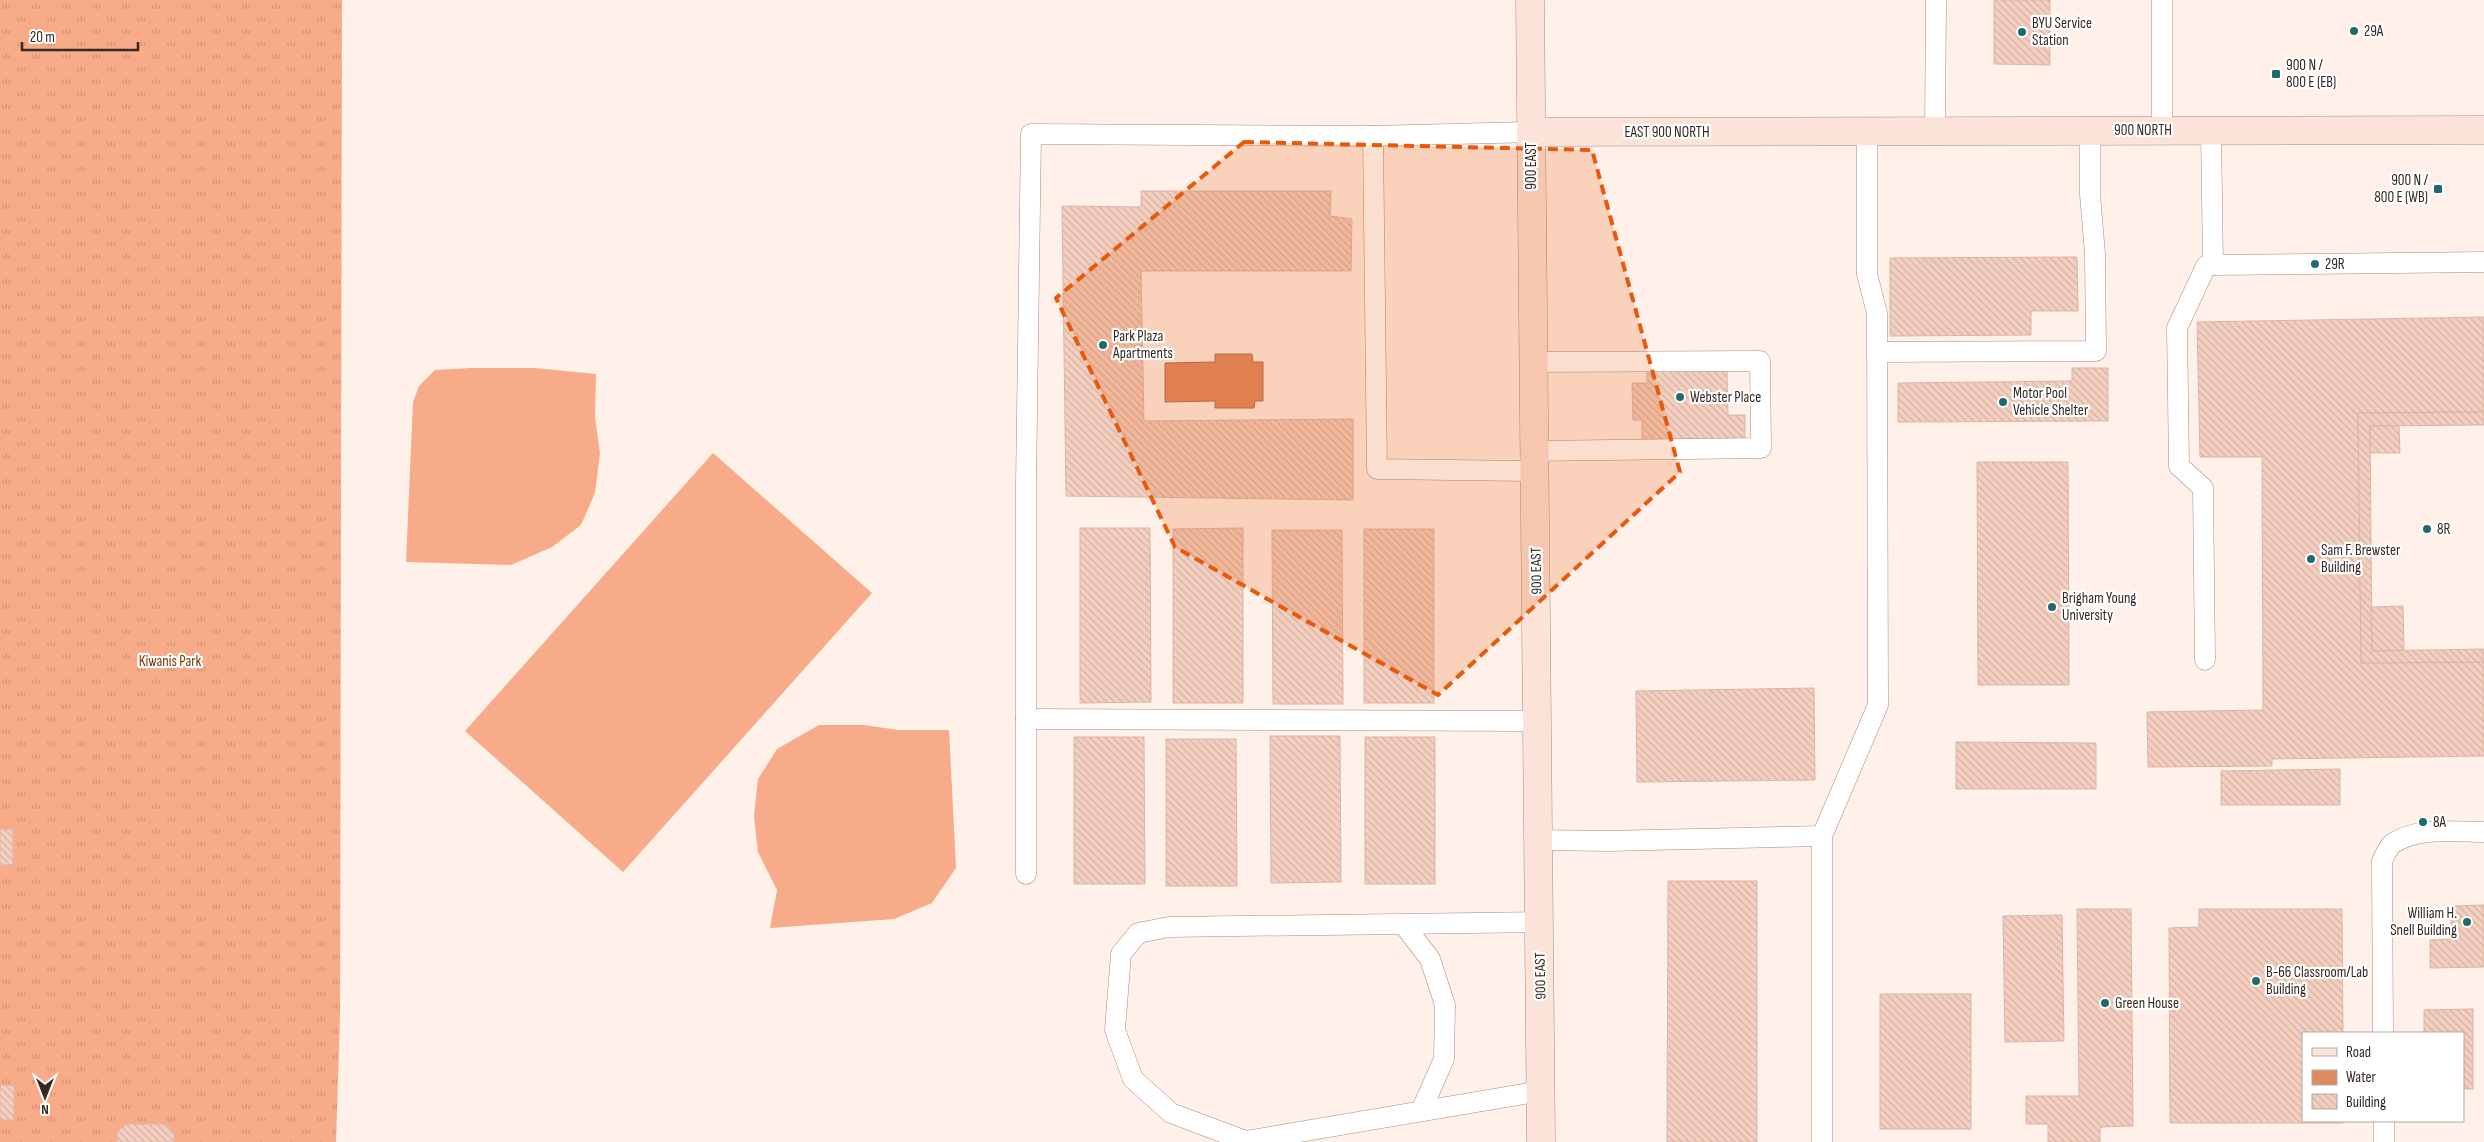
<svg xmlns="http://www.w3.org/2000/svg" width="2484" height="1142" font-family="'Sofia Sans Condensed',sans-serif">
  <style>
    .grass { fill: url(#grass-tufts) }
    .garden { fill: #f7ab88 }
    .water { fill: #df8a63; stroke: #ac6d50 }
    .building { fill: url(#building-back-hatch); stroke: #dab6a7 }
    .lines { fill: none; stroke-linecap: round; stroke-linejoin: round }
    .lane-casing { stroke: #ac8a7b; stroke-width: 21 }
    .secondary-casing { stroke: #ac8a7b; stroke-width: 29 }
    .lane { stroke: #fff; stroke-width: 20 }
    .secondary { stroke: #fbe3d9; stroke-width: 28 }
    .marked { fill: #e8590c; fill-opacity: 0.2; stroke: #e8590c; stroke-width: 4; stroke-dasharray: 10 6; stroke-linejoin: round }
    .poi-dot { fill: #1f6b6c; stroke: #fff; stroke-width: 2 }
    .labels { text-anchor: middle; stroke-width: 4.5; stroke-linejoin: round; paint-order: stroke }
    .poi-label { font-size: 15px; fill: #362822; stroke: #fff; text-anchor: start }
    .street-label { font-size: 15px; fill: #362822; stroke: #fff }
    .park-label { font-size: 15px; fill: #803404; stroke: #fff }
  </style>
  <defs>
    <pattern id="grass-tufts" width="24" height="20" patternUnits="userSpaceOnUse" patternTransform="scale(1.25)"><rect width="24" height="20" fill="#f7ab88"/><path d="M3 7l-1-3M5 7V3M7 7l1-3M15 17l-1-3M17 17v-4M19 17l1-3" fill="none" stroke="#d49375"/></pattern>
    <pattern id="building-back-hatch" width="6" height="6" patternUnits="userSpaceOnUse" patternTransform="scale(1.25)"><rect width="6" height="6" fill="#f4cfbf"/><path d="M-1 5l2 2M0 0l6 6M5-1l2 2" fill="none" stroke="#d2b2a4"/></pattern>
  </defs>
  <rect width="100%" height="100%" fill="#fff0e9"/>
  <!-- grass -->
  <polygon class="grass" points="0,0 342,0 340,1017 336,1142 0,1142"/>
  <!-- garden -->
  <g class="garden">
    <polygon points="471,368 534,368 596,374 595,417 600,453 595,493 581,525 552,547 511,565 406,562 413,402 419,386 435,370"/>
    <polygon points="713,453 872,593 623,872 465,731"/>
    <polygon points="819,725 864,725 898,730 949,730 956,868 932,903 894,919 770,928 777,890 758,852 754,816 758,779 777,749"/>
  </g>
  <!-- water -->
  <polygon class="water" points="1215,354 1252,354 1253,362 1263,362 1263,401 1255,401 1254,408 1215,408 1215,401 1165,402 1165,363 1215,362"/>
  <!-- building -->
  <g class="building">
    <polygon points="1994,0 2050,0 2050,65 1994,64"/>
    <polygon points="1141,191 1331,191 1330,216 1352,219 1351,271 1141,271 1144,421 1353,419 1353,500 1066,496 1062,206 1141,207"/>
    <polygon points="2077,257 2078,311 2031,311 2031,335 1890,336 1890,258"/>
    <polygon points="2484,317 2484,412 2358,413 2361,663 2484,662 2484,756 2272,759 2272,766 2148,767 2147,712 2263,710 2262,457 2200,457 2197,322"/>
    <polygon points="2072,368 2108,368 2108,421 1898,422 1898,383 2072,381"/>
    <polygon points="1727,369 1728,415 1745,415 1745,440 1642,442 1642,420 1633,420 1632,383 1647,383 1647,370"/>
    <polygon points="2484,412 2484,425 2370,426 2372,651 2484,649 2484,662 2361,663 2358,413"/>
    <polygon points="2370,426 2399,426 2400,453 2370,453"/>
    <polygon points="1977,462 2068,462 2069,685 1978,685"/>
    <polygon points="1080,528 1150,528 1151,702 1080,703"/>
    <polygon points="1243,528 1243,703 1173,703 1173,529"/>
    <rect x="1364" y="529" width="70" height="174"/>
    <polygon points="1272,530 1342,530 1343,704 1273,704"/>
    <polygon points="2403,606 2404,650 2372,651 2371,607"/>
    <polygon points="1814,688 1815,780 1637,782 1636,691"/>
    <polygon points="1270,736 1340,736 1341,882 1271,883"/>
    <polygon points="1074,737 1144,737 1145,884 1074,884"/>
    <rect x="1365" y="737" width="70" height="147"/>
    <polygon points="1166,739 1236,739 1237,886 1166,886"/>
    <polygon points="1956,742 2096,743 2096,789 1956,789"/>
    <polygon points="2340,769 2340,805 2221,805 2221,771"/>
    <rect x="0" y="829" width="13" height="36"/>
    <polygon points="1668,881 1757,881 1757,1142 1667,1142"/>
    <polygon points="2484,905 2484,967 2430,968 2430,940 2451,939 2451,906"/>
    <polygon points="2077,909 2131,909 2133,1126 2100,1127 2100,1142 2048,1142 2048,1124 2026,1124 2026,1096 2079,1096"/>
    <polygon points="2199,909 2342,909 2343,1033 2303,1033 2303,1121 2343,1121 2343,1123 2170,1123 2169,928 2199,927"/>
    <polygon points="2062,915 2064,1041 2005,1042 2003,916"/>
    <rect x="1880" y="994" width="91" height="135"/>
    <polygon points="2473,1009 2473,1089 2463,1089 2463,1033 2424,1033 2424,1010"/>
    <rect x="0" y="1085" width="14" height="35"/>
    <polygon points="126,1124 166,1124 174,1133 174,1142 117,1142 117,1132"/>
  </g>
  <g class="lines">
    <!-- lane casing -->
    <g class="lane-casing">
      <g id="lane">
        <polyline points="2162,0 2162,130"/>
        <polyline points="2211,130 2213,265 2484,262"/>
        <polyline points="1935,131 1936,0"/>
        <polyline points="1531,132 1373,136 1377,469 1535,471"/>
        <polyline points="1877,352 2096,351 2095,254 2090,194 2090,131"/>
        <polyline points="1534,362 1760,361 1761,448 1534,451"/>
        <polyline points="2205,660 2203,488 2179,466 2177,328 2206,266 2213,265"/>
        <polyline points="1026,719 1537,721"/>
        <polyline points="1539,840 1608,841 1822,836"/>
        <polyline points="1026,874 1026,484 1031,134 1373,136"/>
        <polyline points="1539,922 1169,927 1138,933 1121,954 1115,1030 1133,1079 1171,1113 1246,1141 1541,1091"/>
        <polyline points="1404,925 1430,959 1445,1005 1444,1059 1421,1111"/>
        <path d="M2383,1033L2382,861C2385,855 2388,848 2392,844C2418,826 2455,832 2484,832"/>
        <polyline points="2384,1121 2384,1142"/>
        <polyline points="1822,1142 1822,836 1878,705 1877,313 1867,274 1867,131"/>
      </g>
    </g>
    <!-- secondary casing -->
    <g class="secondary-casing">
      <g id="secondary">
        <polyline points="1530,0 1541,1142"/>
        <polyline points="1531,132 2484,130"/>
      </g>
    </g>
    <!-- lane -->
    <use href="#lane" class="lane"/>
    <!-- secondary -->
    <use href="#secondary" class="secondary"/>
  </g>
  <!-- marked area -->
  <path class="marked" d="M1244,142L1592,150L1680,472L1438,695L1175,547L1056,298Z"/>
  <!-- markers -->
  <g class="poi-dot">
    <circle cx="2354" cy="31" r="5"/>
    <circle cx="2022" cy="32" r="5"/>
    <rect x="2271" y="69" width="10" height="10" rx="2.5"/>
    <rect x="2433" y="184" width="10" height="10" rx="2.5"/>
    <circle cx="2315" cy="264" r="5"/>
    <circle cx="1103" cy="345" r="5"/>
    <circle cx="1680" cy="397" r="5"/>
    <circle cx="2003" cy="402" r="5"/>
    <circle cx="2427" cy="529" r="5"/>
    <circle cx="2311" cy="559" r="5"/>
    <circle cx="2052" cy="607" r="5"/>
    <circle cx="2423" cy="822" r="5"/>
    <circle cx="2467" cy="922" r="5"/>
    <circle cx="2256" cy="981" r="5"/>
    <circle cx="2105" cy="1003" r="5"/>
  </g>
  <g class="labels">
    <!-- poi labels -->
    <g class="poi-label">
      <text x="2032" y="28">BYU Service<tspan x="2032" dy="17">Station</tspan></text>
      <text x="2364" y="36">29A</text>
      <text x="2286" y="70">900 N /<tspan x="2286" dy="17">800 E (EB)</tspan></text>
      <text x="2428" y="185" text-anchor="end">900 N /<tspan x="2428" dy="17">800 E (WB)</tspan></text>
      <text x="2325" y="269">29R</text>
      <text x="1113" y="341">Park Plaza<tspan x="1113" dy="17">Apartments</tspan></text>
      <text x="2013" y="398">Motor Pool<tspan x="2013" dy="17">Vehicle Shelter</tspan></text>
      <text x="1690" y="402">Webster Place</text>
      <text x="2437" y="534">8R</text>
      <text x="2321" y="555">Sam F. Brewster<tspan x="2321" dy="17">Building</tspan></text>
      <text x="2062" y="603">Brigham Young<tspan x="2062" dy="17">University</tspan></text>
      <text x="2433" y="827">8A</text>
      <text x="2457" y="918" text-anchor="end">William H.<tspan x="2457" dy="17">Snell Building</tspan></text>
      <text x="2266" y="977">B-66 Classroom/Lab<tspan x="2266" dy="17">Building</tspan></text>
      <text x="2115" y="1008">Green House</text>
    </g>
    <!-- street labels -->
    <g class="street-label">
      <text x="2143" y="135">900 NORTH</text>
      <text x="1667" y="137">EAST 900 NORTH</text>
      <text transform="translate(1531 166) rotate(-90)" y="5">900 EAST</text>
      <text transform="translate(1536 571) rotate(-91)" y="5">900 EAST</text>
      <text transform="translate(1540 976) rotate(-91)" y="5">900 EAST</text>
    </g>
    <!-- park labels -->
    <g class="park-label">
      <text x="170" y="666">Kiwanis Park</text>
    </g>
  </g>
  <!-- legend -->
  <rect x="2302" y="1032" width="162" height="90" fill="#ffffff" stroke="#afa9a7"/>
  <rect x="2312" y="1048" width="25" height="8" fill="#fbe3d9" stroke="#afa9a7"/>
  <text x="2346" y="1057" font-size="15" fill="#362822">Road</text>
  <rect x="2312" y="1070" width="25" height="15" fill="#df8a63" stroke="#afa9a7"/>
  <text x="2346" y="1082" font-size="15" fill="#362822">Water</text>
  <rect x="2312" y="1094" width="25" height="15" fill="url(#building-back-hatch)" stroke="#afa9a7"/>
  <text x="2346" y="1107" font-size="15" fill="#362822">Building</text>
  <!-- north arrow -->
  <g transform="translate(45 1097) rotate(180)" stroke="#ffffff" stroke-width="4" paint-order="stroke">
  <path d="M0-4L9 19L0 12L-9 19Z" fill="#362822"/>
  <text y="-8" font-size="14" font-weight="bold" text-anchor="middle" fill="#362822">N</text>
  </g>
  <!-- scale -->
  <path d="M22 42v8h116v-8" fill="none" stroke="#362822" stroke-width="2.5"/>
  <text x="30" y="42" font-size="15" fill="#362822" stroke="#ffffff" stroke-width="4" paint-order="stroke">20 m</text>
</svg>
